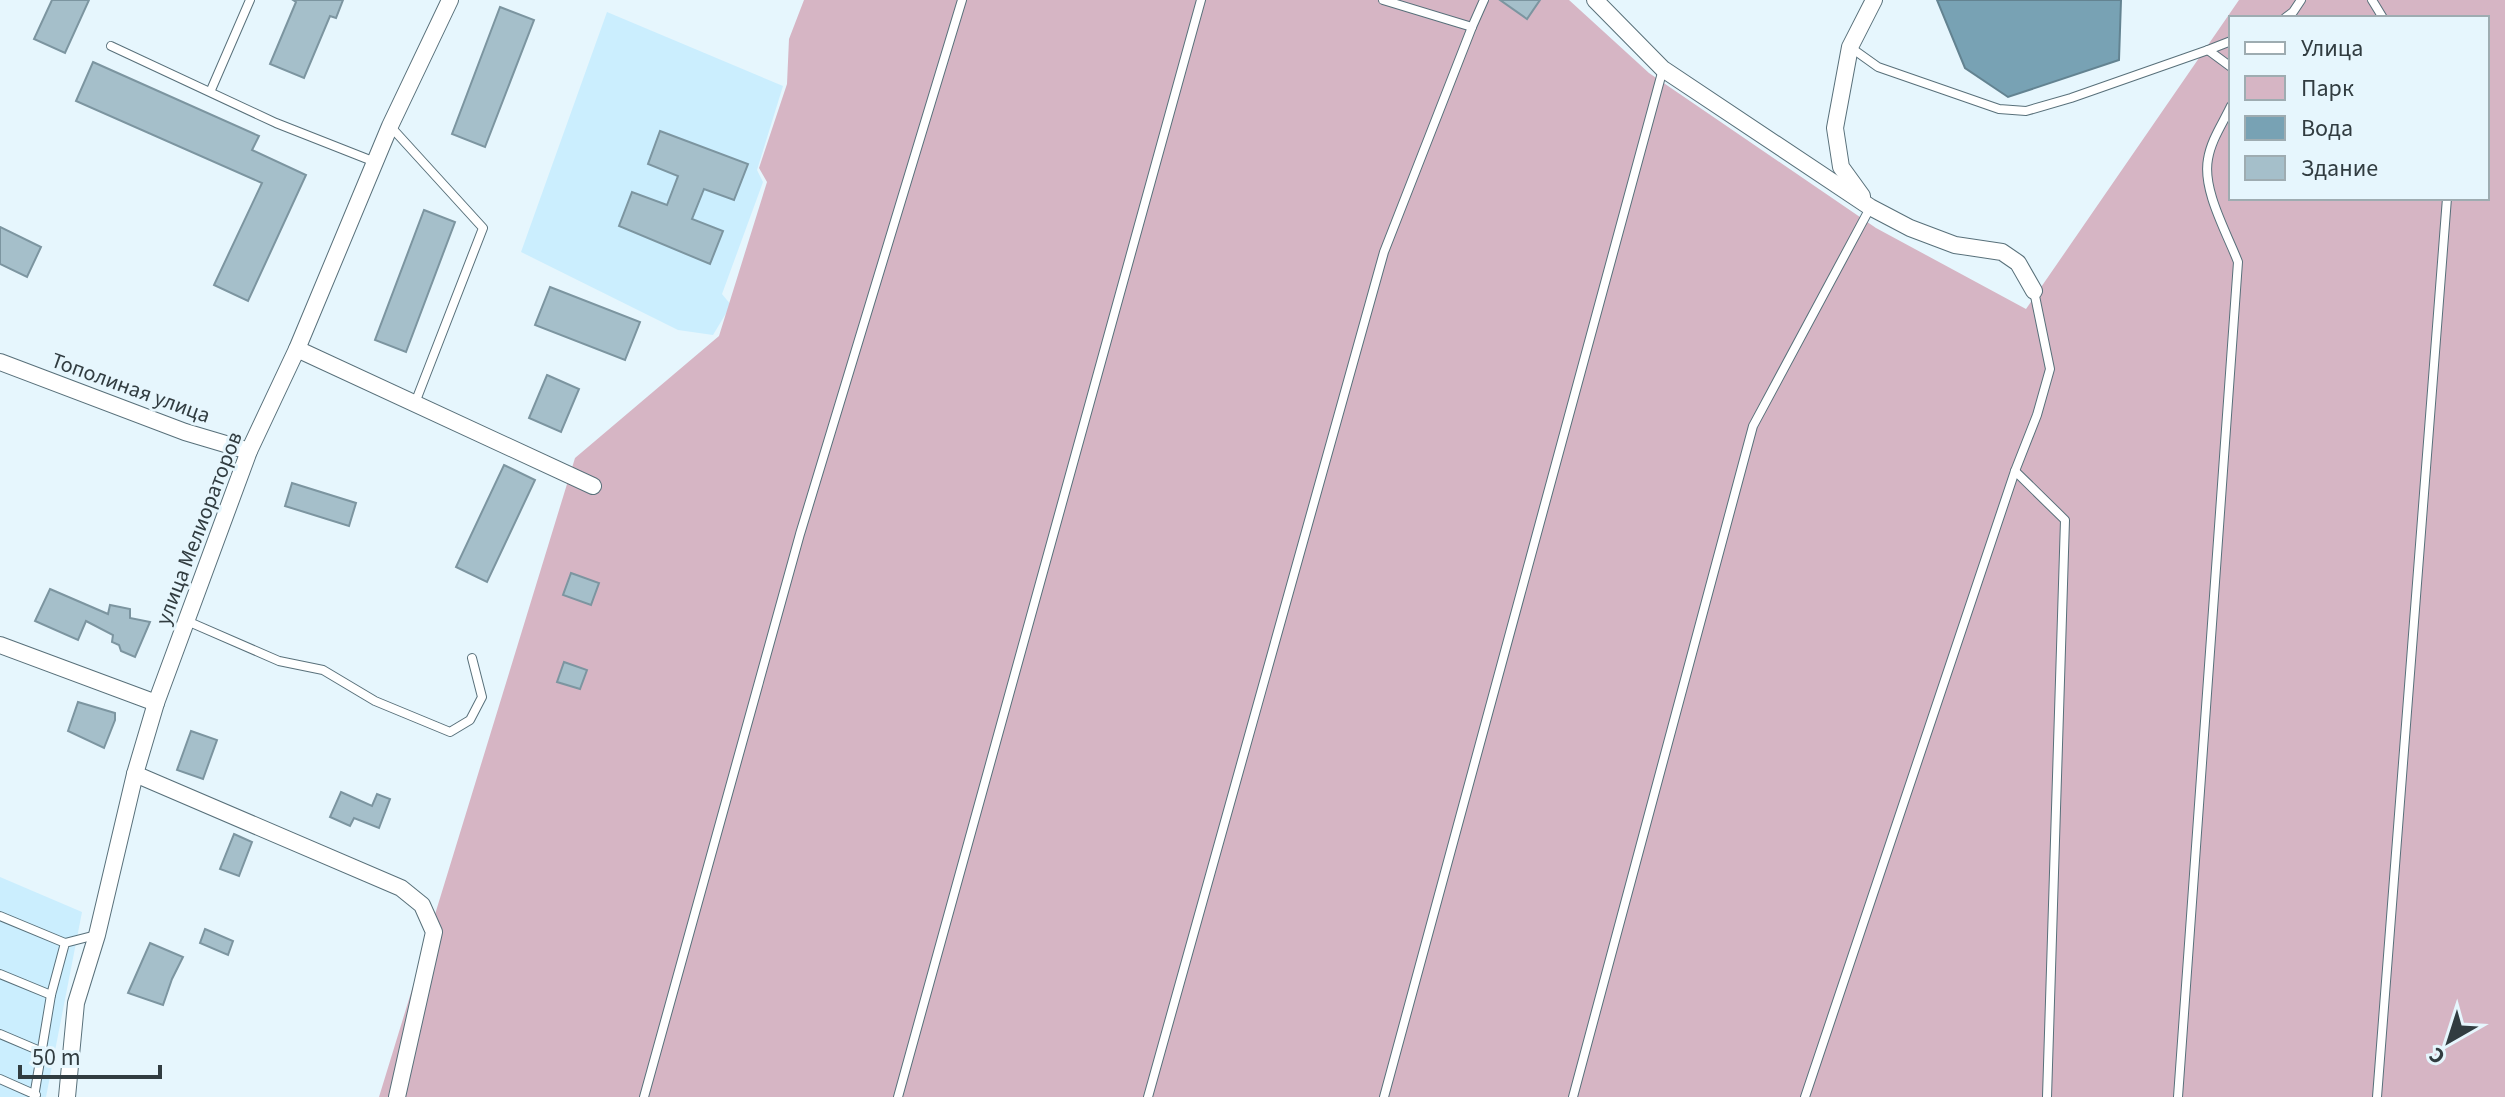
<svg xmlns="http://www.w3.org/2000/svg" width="2505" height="1097" font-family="'Source Sans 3',sans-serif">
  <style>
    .built { fill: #cbeefe }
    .green { fill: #d6b5c4; fill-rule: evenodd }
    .water { fill: #78a2b4; stroke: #638391; stroke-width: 2 }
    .building { fill: #a5bfca; stroke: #7c95a0; stroke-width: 2 }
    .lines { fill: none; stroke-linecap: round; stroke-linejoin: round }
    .service-casing { stroke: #58707a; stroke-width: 10 }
    .minor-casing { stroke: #58707a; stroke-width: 18 }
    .service { stroke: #fff; stroke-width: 8 }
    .minor { stroke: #fff; stroke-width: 16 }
    .labels { text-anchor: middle; stroke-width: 6; stroke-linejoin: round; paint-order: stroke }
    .street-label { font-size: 22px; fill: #313c40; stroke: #e6f6fd }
  </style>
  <rect width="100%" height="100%" fill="#e6f6fd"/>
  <!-- built -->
  <g class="built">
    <polygon points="607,12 783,86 757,170 763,182 722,294 731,305 713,335 678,330 521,252"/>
    <polygon points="0,877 82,912 46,1097 0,1097"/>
  </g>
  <!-- green -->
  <path class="green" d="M804,0H1569L1649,73L1876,228L2026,309L2239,0H2505V1097H379L575,458L719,336L767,182L759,168L787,84L789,39ZM2231,18H2487V198H2231Z"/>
  <!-- water -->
  <polygon class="water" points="1937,0 2121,0 2119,60 2008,97 1965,68"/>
  <!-- building -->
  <g class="building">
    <polygon points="52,0 89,0 65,53 34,39"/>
    <polygon points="293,0 343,0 336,18 330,16 304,78 270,64 296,2"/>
    <polygon points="1500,0 1540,0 1527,19"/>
    <polygon points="500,7 534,20 485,147 452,134"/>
    <polygon points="93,62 259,136 252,150 306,175 248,301 214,285 262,183 76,101"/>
    <polygon points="660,131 748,164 734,200 704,189 692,219 723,231 710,264 619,226 632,192 667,205 678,176 648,164"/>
    <polygon points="424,210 455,222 406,352 375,340"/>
    <polygon points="0,227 41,247 27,277 0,264"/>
    <polygon points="550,287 640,322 625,360 535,325"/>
    <polygon points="547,375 579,389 561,432 529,418"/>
    <polygon points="504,465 535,480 487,582 456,567"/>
    <polygon points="292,483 356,503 349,526 285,506"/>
    <polygon points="571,573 599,583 591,605 563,595"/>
    <polygon points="50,589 108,614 110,605 130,609 130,618 150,622 135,657 121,651 119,645 112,642 113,635 86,621 78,640 35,621"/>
    <polygon points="564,662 587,670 580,689 557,682"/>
    <polygon points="78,702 115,713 115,720 104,748 68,731"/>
    <polygon points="191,731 217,740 203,779 177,770"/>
    <polygon points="341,792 372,806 377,794 390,799 379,828 354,818 350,826 330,817"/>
    <polygon points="234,834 252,842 239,876 220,869"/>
    <polygon points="205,929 233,941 228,955 200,943"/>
    <polygon points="150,943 183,957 172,979 163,1005 128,993"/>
  </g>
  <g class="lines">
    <!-- service casing -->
    <g class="service-casing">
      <g id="service">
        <polyline points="1383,0 1472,27"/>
        <polyline points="2372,0 2383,18"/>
        <polyline points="2285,18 2293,12 2301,0"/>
        <polyline points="2231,41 2208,50 2231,67"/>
        <polyline points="111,46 276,123 375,162"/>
        <polyline points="1850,47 1878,67 1999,109 2026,111 2071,98 2208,50"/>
        <polyline points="211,90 250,0"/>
        <polyline points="391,127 483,228 415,403"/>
        <polyline points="2015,471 2065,520 2047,1097"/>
        <polyline points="187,621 279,661 323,670 375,701 450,732 470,720 482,697 472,658"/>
        <polyline points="0,916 65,943"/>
        <polyline points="0,974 51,995"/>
        <polyline points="0,1034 40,1051"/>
        <polyline points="0,1079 36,1095"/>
        <polyline points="34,1097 51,995 65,943 96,935"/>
        <polyline points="644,1097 800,534 962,0"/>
        <polyline points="898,1097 1201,0"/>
        <polyline points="1148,1097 1384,252 1472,27 1484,0"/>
        <polyline points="1384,1097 1663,69"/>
        <polyline points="1573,1097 1753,426 1870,208"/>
        <polyline points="1805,1097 2015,471 2037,415 2050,369 2034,291"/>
        <path d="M2178,1097L2238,262C2227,233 2202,190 2208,159C2211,140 2223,123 2231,106"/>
        <polyline points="2377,1097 2447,198"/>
      </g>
    </g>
    <!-- minor casing -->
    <g class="minor-casing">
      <g id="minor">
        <polyline points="1595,0 1663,69 1870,207 1910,228 1955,245 2002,252 2018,263 2034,291"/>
        <polyline points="1862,196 1841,167 1835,128 1850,47 1874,0"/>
        <polyline points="297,349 593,486"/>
        <polyline points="0,362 185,432 249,451"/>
        <polyline points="0,645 156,703"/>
        <polyline points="135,774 401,888 422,905 434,932 397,1097"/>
        <polyline points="67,1097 76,1003 97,935 135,774 156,703 249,451 297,349 390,126 450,0"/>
      </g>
    </g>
    <!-- service -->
    <use href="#service" class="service"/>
    <!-- minor -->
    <use href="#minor" class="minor"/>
  </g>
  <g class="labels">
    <!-- street labels -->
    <g class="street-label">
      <text transform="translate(131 387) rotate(20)" y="8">Тополиная улица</text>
      <text transform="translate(198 528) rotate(-69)" y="8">улица Мелиораторов</text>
    </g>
  </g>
  <!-- legend -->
  <rect x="2229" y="16" width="260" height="184" fill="#e6f6fd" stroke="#9eacb1" stroke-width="2"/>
  <rect x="2245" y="42" width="40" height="12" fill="#ffffff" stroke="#9eacb1" stroke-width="2"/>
  <text x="2301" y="56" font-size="24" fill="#313c40">Улица</text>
  <rect x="2245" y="76" width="40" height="24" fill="#d6b5c4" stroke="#9eacb1" stroke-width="2"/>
  <text x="2301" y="96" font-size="24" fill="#313c40">Парк</text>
  <rect x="2245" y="116" width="40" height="24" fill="#78a2b4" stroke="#9eacb1" stroke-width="2"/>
  <text x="2301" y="136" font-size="24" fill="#313c40">Вода</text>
  <rect x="2245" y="156" width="40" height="24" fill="#a5bfca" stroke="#9eacb1" stroke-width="2"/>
  <text x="2301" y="176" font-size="24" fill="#313c40">Здание</text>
  <!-- north arrow -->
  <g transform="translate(2449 1041) rotate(219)" stroke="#e6f6fd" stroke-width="6" paint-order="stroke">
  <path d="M0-6L14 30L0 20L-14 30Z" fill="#313c40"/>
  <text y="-12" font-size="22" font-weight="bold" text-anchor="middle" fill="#313c40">С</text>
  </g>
  <!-- scale -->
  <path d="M20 1065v12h140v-12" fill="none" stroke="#313c40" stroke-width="4"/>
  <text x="32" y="1065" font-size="24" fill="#313c40" stroke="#e6f6fd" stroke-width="6" paint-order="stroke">50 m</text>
</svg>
